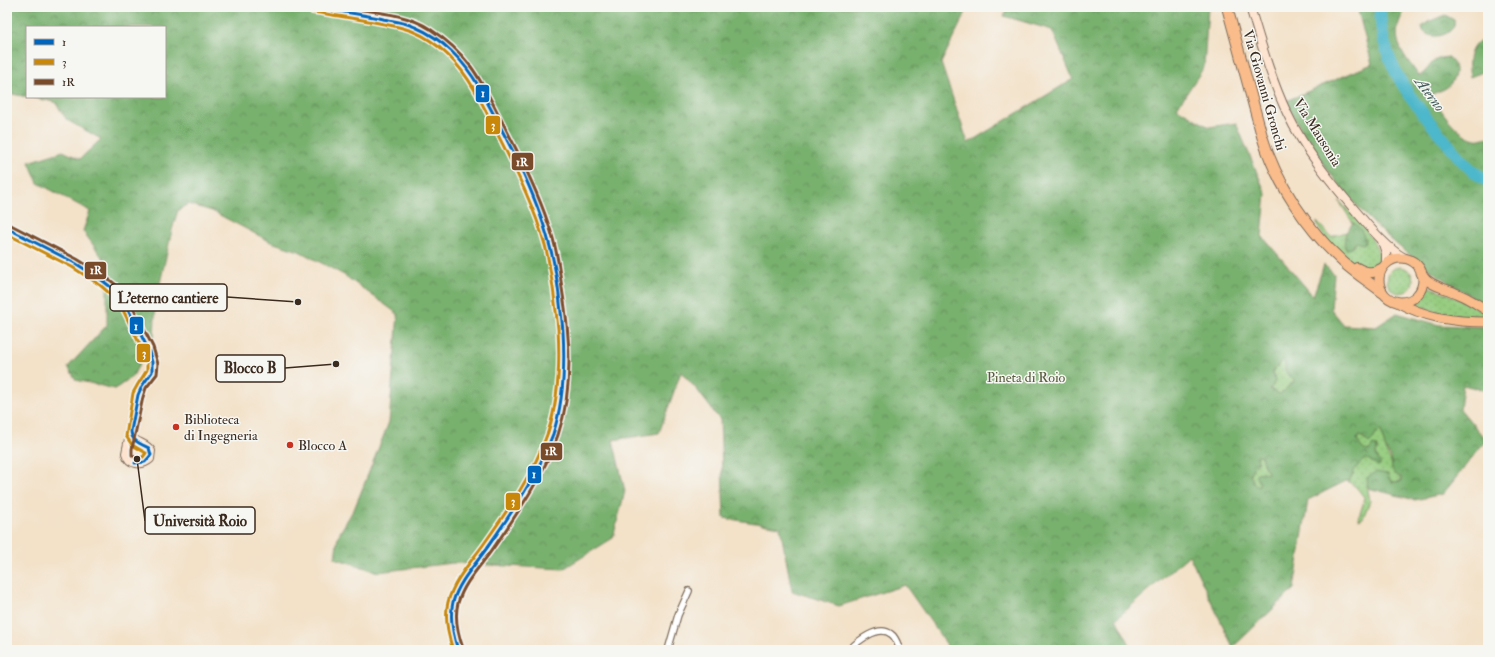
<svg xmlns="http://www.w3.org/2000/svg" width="1495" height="657" font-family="'IM FELL Double Pica',serif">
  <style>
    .grass { fill: url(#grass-dots); stroke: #687b4e }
    .forest { fill: url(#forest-crowns); stroke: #5a6d46; fill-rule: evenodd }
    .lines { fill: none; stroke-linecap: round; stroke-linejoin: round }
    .river { stroke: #4eb7cb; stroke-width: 12 }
    .street-casing { stroke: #7b6a5a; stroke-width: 8 }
    .secondary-casing { stroke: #7b6a5a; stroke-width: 10 }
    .primary-casing { stroke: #7b6a5a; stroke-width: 11 }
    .highway-casing { stroke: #7b6a5a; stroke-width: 12 }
    .street { stroke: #fff; stroke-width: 5.5 }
    .secondary { stroke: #fde4d0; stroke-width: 8 }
    .primary { stroke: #f9bc8a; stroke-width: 9 }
    .highway { stroke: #f9bc8a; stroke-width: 10 }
    .bus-1-casing { stroke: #f6f6f2; stroke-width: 6 }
    .bus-2-casing { stroke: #f6f6f2; stroke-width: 6 }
    .bus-3-casing { stroke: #f6f6f2; stroke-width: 6 }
    .bus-1 { stroke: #0065bd; stroke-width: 3 }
    .bus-2 { stroke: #c88708; stroke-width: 3 }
    .bus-3 { stroke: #7a4b2a; stroke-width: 3 }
    .poi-dot { fill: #c8321e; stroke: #f6f6f2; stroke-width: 1.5 }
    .labels { text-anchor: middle; stroke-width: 3; stroke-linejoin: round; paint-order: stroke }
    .street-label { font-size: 14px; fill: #3b2a1e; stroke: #f6f6f2 }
    .park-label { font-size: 14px; fill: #565b3b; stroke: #f6f6f2 }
    .poi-label { font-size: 14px; fill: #3b2a1e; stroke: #f6f6f2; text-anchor: start }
    .water-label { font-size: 15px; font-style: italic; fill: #425b5b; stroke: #f6f6f2 }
    .leader { fill: none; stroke: #3b2a1e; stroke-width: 1.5 }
    .callout-dot { fill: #3b2a1e; stroke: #f6f6f2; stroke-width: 1.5 }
    .callout { fill: #f6f6f2; stroke: #3b2a1e; stroke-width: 1.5 }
    .callout-label { font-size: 15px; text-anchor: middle; font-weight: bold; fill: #3b2a1e }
    .line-badge { stroke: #f6f6f2; stroke-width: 1.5 }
    .badge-label { font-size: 11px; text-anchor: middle; font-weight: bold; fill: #fff }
  </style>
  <defs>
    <pattern id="grass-dots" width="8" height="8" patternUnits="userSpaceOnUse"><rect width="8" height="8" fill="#95cc7f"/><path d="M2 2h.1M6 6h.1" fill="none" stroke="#81af6d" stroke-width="1.8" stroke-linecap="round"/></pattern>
    <pattern id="forest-crowns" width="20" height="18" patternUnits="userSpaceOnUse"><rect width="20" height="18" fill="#78b06e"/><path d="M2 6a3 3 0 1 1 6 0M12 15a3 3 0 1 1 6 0" fill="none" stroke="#648f5a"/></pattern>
  </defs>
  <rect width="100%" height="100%" fill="#f6f6f2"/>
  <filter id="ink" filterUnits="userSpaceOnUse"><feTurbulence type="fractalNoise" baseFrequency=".025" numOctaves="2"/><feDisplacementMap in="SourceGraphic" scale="8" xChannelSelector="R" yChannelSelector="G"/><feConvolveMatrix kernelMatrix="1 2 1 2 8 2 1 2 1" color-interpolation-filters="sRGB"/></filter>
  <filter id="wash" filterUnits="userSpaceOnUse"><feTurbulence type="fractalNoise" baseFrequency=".012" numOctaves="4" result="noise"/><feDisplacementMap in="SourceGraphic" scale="16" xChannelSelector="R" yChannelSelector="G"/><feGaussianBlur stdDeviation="0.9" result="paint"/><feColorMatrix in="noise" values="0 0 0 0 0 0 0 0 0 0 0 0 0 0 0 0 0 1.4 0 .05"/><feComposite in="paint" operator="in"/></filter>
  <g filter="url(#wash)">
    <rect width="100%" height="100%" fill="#f3e1c8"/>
    <!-- grass -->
    <g class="grass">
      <path d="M1339,201C1350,211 1379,242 1379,256C1380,262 1376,266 1371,268C1366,267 1360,267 1356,264C1344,258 1318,235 1317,222L1331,237L1346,232L1345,248L1348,249L1354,246L1356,242H1360L1357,225L1353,223Z"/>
      <circle cx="1400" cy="280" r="13"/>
      <path d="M1424,285L1446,293L1488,313V318C1458,317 1438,314 1410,302L1418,297Z"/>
      <path d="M1282,360H1285V370L1293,379L1294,382C1287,385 1286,392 1279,394L1270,389L1275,379C1271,370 1276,366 1282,360Z"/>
      <path d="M1379,431H1382L1385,447L1388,456L1402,481L1393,482L1389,479L1367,484L1370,501L1363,518L1359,520C1359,512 1364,506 1364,497L1356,487L1349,482C1353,473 1357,463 1366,458L1370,460L1372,463L1378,459L1376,456L1377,448L1365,451L1361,448L1357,439L1359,436L1362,437L1365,441Z"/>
      <polygon points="1257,455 1261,455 1264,466 1268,471 1267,474 1258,480 1260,483 1258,486 1255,485 1250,475 1253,467 1258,463"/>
    </g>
    <!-- forest -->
    <g class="forest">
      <path d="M7,7H966L967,10L941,63L968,143L1073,79L1052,30L1004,16L1008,7H1207L1208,8L1204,67L1177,108L1209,127L1236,123L1266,194L1262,236L1313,296L1324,265L1334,274L1331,309L1344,325L1376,327L1397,313L1439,325L1488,327V391L1463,385L1460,409L1486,440L1443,494L1415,500L1368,488L1367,480L1368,477L1376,472L1388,474L1389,479L1393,482L1402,481V478L1395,474L1392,470L1391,458L1385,447L1381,431H1379L1376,433L1374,438L1369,443L1362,437L1359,436L1357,439C1360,445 1362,451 1369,451L1373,445L1376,446L1377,448L1376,456L1380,462V465L1377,466L1370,460L1366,459C1357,463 1353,473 1349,482L1346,481L1308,500L1294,589L1233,647L1189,555L1116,619L1133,650H944L947,645L905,585L839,606L792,591L780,527L724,518L720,420L698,391L681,372L659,433L613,440L625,491L613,538L563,569L452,563L378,572L335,558L338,536L355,507L389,422L398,314L344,275L299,251L271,242L212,211L188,204L178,210L172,230L156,301L154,336L133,376L115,389L76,380L68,367L107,325V264L83,231L90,211L38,183L29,162L63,151L80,159L101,139L67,120L55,102L29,97H165V27H27V97L7,93ZM1282,360H1284C1288,371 1282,370 1293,379L1294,382C1287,385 1286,392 1279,394L1270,389L1275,382L1273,372ZM1257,455H1261L1264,466L1268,472L1267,474L1263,472L1257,473L1255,475L1260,483L1258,486L1255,485L1250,475L1253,467L1258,463Z"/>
      <path d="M1357,7H1407C1387,37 1401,51 1419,76C1433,68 1428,58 1449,57C1458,66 1457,80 1446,88C1441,91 1436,92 1431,95C1441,110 1457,136 1476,139C1479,140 1484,138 1488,137V306C1464,293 1441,278 1419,262C1363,221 1316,163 1286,101L1372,64Z"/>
      <path d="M1445,15L1454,20C1458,36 1424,43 1422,27L1428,22Z"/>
      <path d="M1485,38H1488V70L1470,77C1467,62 1468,45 1485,38Z"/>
      <path d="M1353,223C1360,226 1365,235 1365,243L1362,244L1356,242L1351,248L1348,249L1345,248C1343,238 1346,230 1353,223Z"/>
    </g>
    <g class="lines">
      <!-- river -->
      <path class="river" d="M1380,7C1380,62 1410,99 1444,139C1457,155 1469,171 1488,181"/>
    </g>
  </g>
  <g filter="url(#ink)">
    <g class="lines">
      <!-- street casing -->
      <g class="street-casing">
        <g id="street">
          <polyline points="668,650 678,615 689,591"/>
          <path d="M849,650C857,642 878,624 891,634C896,637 898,645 900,650"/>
        </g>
      </g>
      <!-- secondary casing -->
      <g class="secondary-casing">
        <g id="secondary">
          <path d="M313,7C333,10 353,14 373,17C391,21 411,22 427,33C443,44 459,57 471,74C482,90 490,110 499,127C518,164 538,201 549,242C553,256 555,271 557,285C565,334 569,385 553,433C539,473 511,513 487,548C475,565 458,582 453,603C449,618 453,635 458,650"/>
          <path d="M1250,7C1261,43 1271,79 1287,113C1305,151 1333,185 1360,216C1371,229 1392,253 1407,259"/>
          <path d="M7,228L75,263L103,281L120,297L126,305L136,324L148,349L153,369L151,374L142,386L138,395L126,453C129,465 142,466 150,459L151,451C145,441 131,444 131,431"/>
          <polyline points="1382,241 1386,253 1386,264"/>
        </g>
      </g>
      <!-- primary casing -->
      <g class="primary-casing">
        <g id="primary">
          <circle cx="1401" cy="280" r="22"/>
          <path d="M1421,273C1430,287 1444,287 1458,294C1469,298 1478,305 1488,311"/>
          <path d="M1395,301C1426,318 1453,322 1488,322"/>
        </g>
      </g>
      <!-- highway casing -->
      <g class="highway-casing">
        <g id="highway">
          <path d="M1227,7L1262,136C1276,183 1307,229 1343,262C1355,273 1369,282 1382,292"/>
          <path d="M1357,268C1366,273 1372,274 1381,269"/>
        </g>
      </g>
      <!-- street -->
      <use href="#street" class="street"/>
      <!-- secondary -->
      <use href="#secondary" class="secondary"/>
      <!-- primary -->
      <use href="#primary" class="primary"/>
      <!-- highway -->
      <use href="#highway" class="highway"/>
      <!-- bus-1 casing -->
      <g class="bus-1-casing">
        <g id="bus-1">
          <path d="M313,7C335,10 357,14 379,18C391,21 404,22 415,27C442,38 465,62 479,87C505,135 535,190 549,243C557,271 560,302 563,331C565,365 564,401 553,434C538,475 512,512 487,548C475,565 459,581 453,602C449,618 453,635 458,650"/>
          <path d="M7,228L75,263L103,281L112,288L126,305L148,349L152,362V372L142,386L138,395L131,431C131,441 141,444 149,448L151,455L145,462L135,463"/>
        </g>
      </g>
      <!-- bus-2 casing -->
      <g class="bus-2-casing">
        <g id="bus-2">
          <path d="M312,12C335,15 357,19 379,23C390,25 402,27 412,31C438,41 461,66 474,89C483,104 490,120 498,135C516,171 534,206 545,245C552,272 555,301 558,329C560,363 559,399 548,432C534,473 508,510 483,545C470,563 454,580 448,602C444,618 448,635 453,650"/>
          <polyline points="7,234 72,267 100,285 108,292 122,308 143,351 147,363 147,370 138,384 133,393 126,436 132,445 146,453 143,457 135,458"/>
        </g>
      </g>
      <!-- bus-3 casing -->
      <g class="bus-3-casing">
        <g id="bus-3">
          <path d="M343,7C372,12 406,13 430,29C472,56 483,85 505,127C521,158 537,190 548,223C556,244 559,266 562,288C570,336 574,387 558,435C543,477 517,514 492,550C480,567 464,582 458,603C454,618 458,634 463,648"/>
          <polyline points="9,224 77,259 106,277 115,284 130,302 153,347 158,364 157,374 146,388 143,397 132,449 132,455 137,459"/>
        </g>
      </g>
      <!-- bus-1 -->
      <use href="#bus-1" class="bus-1"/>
      <!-- bus-2 -->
      <use href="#bus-2" class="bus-2"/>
      <!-- bus-3 -->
      <use href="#bus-3" class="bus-3"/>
    </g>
  </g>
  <!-- markers -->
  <g class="poi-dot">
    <circle cx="176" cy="427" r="4"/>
    <circle cx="290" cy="445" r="4"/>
  </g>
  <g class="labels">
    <!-- street labels -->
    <g class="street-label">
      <text transform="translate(1265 90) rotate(74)" y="5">Via Giovanni Gronchi</text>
      <text transform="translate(1318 132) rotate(58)" y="5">Via Mausonia</text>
    </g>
    <!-- park labels -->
    <g class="park-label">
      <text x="1026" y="382">Pineta di Roio</text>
    </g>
    <!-- poi labels -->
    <g class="poi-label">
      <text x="184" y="424">Biblioteca<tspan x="184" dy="16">di Ingegneria</tspan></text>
      <text x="298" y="450">Blocco A</text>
    </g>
    <!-- water labels -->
    <g class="water-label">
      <text transform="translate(1430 94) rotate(53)" y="5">Aterno</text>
    </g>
  </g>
  <!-- callouts -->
  <path class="leader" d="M298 302L227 297M336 364L285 368M137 459L145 521"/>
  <g class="callout-dot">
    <circle cx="298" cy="302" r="4"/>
    <circle cx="336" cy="364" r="4"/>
    <circle cx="137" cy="459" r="4"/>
  </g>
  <g class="callout">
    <rect x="110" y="284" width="117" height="27" rx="4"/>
    <rect x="216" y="355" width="69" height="27" rx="4"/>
    <rect x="145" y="507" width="110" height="27" rx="4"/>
  </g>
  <g class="callout-label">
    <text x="168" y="303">L'eterno cantiere</text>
    <text x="250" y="373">Blocco B</text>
    <text x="200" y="526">Università Roio</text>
  </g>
  <g class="line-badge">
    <rect x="475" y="84" width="15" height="19" rx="4" fill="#0065bd"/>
    <rect x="485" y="115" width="16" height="20" rx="4" fill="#c88708"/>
    <rect x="511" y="152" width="23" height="19" rx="4" fill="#7a4b2a"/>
    <rect x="84" y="261" width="23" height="19" rx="4" fill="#7a4b2a"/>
    <rect x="129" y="316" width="15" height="19" rx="4" fill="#0065bd"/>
    <rect x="136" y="343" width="15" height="20" rx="4" fill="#c88708"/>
    <rect x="540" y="442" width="23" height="19" rx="4" fill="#7a4b2a"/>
    <rect x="527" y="465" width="15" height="19" rx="4" fill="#0065bd"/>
    <rect x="505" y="492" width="16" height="19" rx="4" fill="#c88708"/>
  </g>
  <g class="badge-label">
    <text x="483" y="97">1</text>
    <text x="493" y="129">3</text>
    <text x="522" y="166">1R</text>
    <text x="96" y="274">1R</text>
    <text x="136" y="330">1</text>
    <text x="144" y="357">3</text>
    <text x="551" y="455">1R</text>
    <text x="534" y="478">1</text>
    <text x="513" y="505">3</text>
  </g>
  <!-- margin -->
  <rect width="1495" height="657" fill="none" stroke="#f6f6f2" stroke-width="24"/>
  <!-- legend -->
  <rect x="26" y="26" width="140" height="72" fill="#f6f6f2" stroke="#aba49d"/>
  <rect x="34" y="39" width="20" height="6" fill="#0065bd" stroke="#aba49d"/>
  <text x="62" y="46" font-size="12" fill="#3b2a1e">1</text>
  <rect x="34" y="59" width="20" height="6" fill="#c88708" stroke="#aba49d"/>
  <text x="62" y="66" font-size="12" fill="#3b2a1e">3</text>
  <rect x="34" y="79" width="20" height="6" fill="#7a4b2a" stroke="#aba49d"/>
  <text x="62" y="86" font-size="12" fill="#3b2a1e">1R</text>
</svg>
